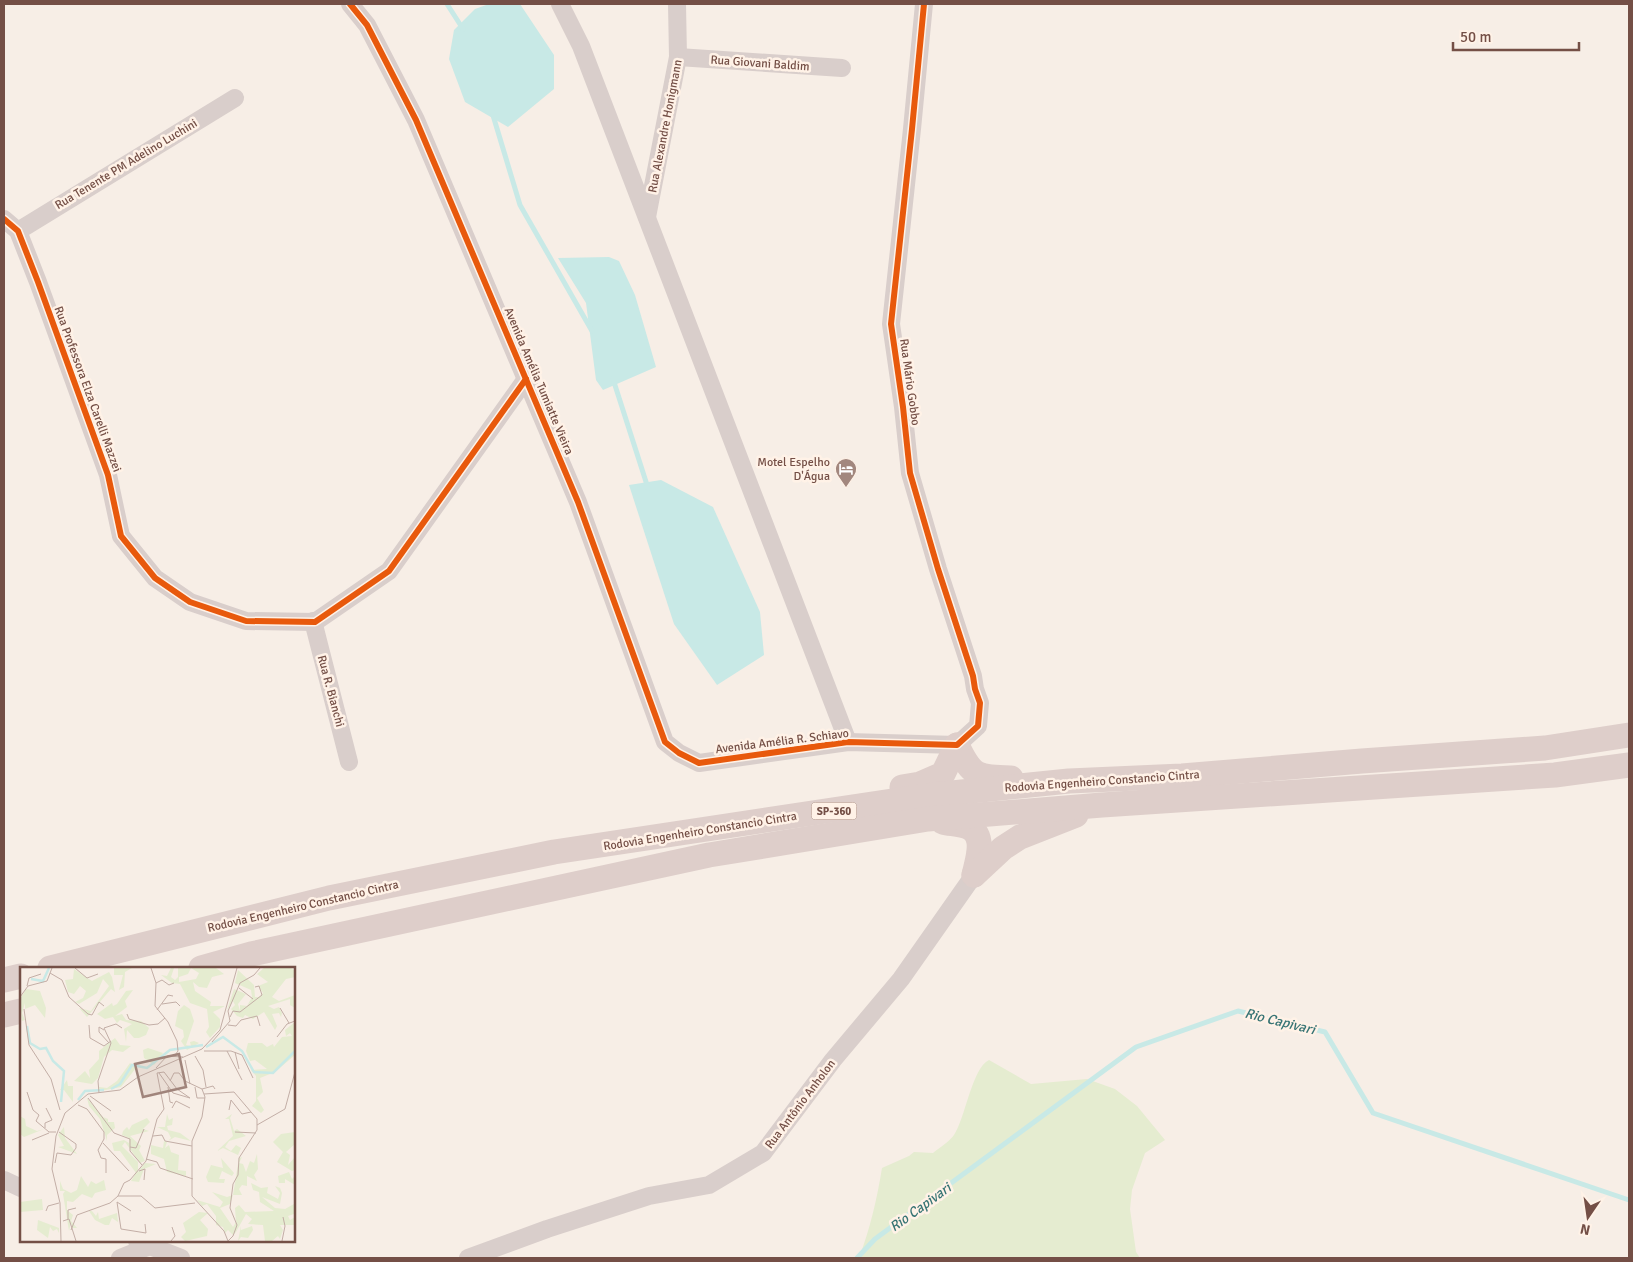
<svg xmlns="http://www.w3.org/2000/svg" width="1633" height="1262" font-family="Signika,sans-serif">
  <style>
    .green { fill: #e5ecd0 }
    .water { fill: #c8e9e6 }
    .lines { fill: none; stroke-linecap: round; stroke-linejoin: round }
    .stream { stroke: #c8e9e6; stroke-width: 5 }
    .minor { stroke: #d9cecb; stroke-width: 18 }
    .highway { stroke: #dececa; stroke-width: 25 }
    .cycleway-casing { stroke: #fff2e7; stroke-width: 9 }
    .cycleway { stroke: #e8590c; stroke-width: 6 }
    .labels { text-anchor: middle; stroke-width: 5; stroke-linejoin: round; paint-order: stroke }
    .shield { fill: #fff2e7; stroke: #9e8076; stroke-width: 1 }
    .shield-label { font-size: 11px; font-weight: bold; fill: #744f46 }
    .street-label { font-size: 12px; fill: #744f46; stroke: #fff2e7 }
    .poi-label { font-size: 12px; fill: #744f46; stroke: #fff2e7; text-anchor: end }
    .water-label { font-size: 14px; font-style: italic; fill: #377474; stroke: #fff2e7 }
    .inset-river { fill: none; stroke: #c8e9e6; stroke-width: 2.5 }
    .inset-road { fill: none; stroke: #c3aea6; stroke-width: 1 }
    .view { fill: #a0847b; fill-opacity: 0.15; stroke: #a0847b; stroke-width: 2.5 }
    .inset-edge { fill: none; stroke: #744f46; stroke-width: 2.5 }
  </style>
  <rect width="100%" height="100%" fill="#f7eee6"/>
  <!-- green -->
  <path class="green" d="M989,1060L1031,1084L1087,1079L1115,1089L1137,1106L1165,1140L1145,1153L1132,1190L1130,1209L1136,1252L1140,1258H859C870,1229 877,1199 882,1168L909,1156L914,1152L933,1153C939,1148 949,1142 954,1135C965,1119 972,1068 989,1060Z"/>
  <!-- water -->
  <g class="water">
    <polygon points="489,4 520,4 554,55 554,89 508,127 465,102 449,59 454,30 475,9"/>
    <polygon points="609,257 619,261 635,295 656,367 603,390 596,380 586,303 558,258"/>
    <polygon points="661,480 713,507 760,612 764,655 717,685 674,624 629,485"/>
  </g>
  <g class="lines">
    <!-- stream -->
    <g class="stream">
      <polyline points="447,4 463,29"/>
      <polyline points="492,112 520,205 592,331"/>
      <polyline points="613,379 648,488"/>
      <polyline points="857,1258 875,1239 1136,1047 1238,1011 1325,1032 1373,1113 1629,1200"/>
    </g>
    <!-- minor -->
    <g class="minor">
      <polyline points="350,4 367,25 416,120 578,502 665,742 679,753 699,763 848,742 957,745 978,726 980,703 975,689 973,676 938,569 910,473 903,407 891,324 912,129 924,4"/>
      <polyline points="560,4 581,46 848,742"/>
      <polyline points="678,57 842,68"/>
      <polyline points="647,217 678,57 677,4"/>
      <polyline points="4,219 18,231 38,282 108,475 121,536 155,578 190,602 246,621 315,622 389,571 526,379"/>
      <polyline points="18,231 235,98"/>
      <polyline points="313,621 349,762"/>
      <polyline points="4,1180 21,1188"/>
      <polyline points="137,1241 181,1258"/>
      <polyline points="120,1258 150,1246"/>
      <polyline points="468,1258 547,1229 649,1196 709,1185 763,1153 833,1060 901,979 974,875"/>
    </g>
    <!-- highway -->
    <g class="highway">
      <path d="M957,745C972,777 977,777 1011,778"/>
      <polyline points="902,787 920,784 943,774 957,745"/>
      <path d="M943,822C951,824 962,824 970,828C986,837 977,861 974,875"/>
      <polyline points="974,875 1003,848 1020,837 1076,815"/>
      <polyline points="50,968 329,898 554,852 932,795 1069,781 1182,776 1362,761 1545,748 1629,735"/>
      <polyline points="201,968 251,954 709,855 928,819 1102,805 1555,775 1629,765"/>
      <polyline points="4,980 21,976"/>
      <polyline points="4,1015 21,1011"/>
    </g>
    <!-- cycleway casing -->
    <g class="cycleway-casing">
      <g id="cycleway">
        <polyline points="350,4 367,25 416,120 578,502 665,742 679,753 699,763 848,742 957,745 978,726 980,703 975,689 973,676 938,569 910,473 903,407 891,324 912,129 924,4"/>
        <polyline points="4,219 18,231 38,282 108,475 121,536 155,578 190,602 246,621 315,622 389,571 526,379"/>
      </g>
    </g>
    <!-- cycleway -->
    <use href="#cycleway" class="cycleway"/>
  </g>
  <!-- icons -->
  <defs>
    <g id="hotel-pin" transform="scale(1.125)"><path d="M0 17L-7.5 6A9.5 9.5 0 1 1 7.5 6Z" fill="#a2877e" stroke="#fff2e7"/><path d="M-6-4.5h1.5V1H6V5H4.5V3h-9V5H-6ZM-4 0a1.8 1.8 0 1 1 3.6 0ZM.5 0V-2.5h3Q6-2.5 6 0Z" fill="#fff"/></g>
  </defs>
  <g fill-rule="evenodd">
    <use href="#hotel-pin" x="846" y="469"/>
  </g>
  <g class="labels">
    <!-- shield labels -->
    <rect class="shield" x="811.5" y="802.5" width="45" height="17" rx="4"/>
    <g class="shield-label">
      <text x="834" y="815">SP-360</text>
    </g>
    <!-- street labels -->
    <g class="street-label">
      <text transform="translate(760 63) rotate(4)" y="4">Rua Giovani Baldim</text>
      <text transform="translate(665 126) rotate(-79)" y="4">Rua Alexandre Honigmann</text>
      <text transform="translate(126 164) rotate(-31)" y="4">Rua Tenente PM Adelino Luchini</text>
      <text transform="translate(539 381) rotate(67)" y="4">Avenida Amélia Tumiatte Vieira</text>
      <text transform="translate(910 382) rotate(82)" y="4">Rua Mário Gobbo</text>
      <text transform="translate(88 389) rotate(70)" y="4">Rua Professora Elza Carelli Mazzei</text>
      <text transform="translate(331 691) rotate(75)" y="4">Rua R. Bianchi</text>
      <text transform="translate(782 741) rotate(-7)" y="4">Avenida Amélia R. Schiavo</text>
      <text transform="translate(1102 781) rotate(-4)" y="4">Rodovia Engenheiro Constancio Cintra</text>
      <text transform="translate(700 831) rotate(-9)" y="4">Rodovia Engenheiro Constancio Cintra</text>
      <text transform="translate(303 906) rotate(-13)" y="4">Rodovia Engenheiro Constancio Cintra</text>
      <text transform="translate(800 1104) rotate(-53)" y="4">Rua Antônio Anholon</text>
    </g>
    <!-- poi labels -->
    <g class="poi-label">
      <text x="830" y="466">Motel Espelho<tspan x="830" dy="14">D'Água</tspan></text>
    </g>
    <!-- water labels -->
    <g class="water-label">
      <text transform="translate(1280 1021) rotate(14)" y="5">Rio Capivari</text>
      <text transform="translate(920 1207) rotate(-36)" y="5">Rio Capivari</text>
    </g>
  </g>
  <!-- overview -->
  <g transform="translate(20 967)">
    <rect width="275" height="275" fill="#f7eee6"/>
    <path d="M94,1H112L105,5L104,20L99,23L103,8H94ZM151,1H154L151,10L155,13L158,10V1H196L204,7L192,10L187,21L179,20L173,15L175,24L191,35L190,39H205L193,45L200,52V60L190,71L186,65L189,60L187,42L170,36L160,17L152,16L141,8L147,9ZM171,1L179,6L176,12L159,15V10L168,7ZM244,1H271L275,4V10L266,12L252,30L259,34L275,28V41L270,38V32L248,39L254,42L259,40L262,46L261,50L259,46L252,47L257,59L255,63L244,45L233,52L225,48L223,51L217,49L211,42L215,38L213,34L207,43L214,22L226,27L218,37L220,44V38L227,39L232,30L231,23L215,16L218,3L234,18L235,30H239L243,26L238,19L248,15L237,7ZM54,2L72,14L89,5L92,10L95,25L91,22L67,50L59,41L71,44L89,19L83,12L77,26L59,37L55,35L63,31L66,24L60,19L54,27L48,25L45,13L53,12ZM6,22L20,24L26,41L25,51L15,38L5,42V36L2,46L5,53L2,54L0,32ZM113,23L105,34L107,40L95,49L102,47L106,53L121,54L129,61L126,68L119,71H114L107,63L106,75L104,62L112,57L100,53L97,56L93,50L85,52L77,47L92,36L93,39L97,37L106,24ZM164,38L170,42L174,54L166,78L171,79L170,75L174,74L179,76L167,83L161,74L164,70L163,63L155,59L158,44ZM275,55V88L255,105L240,111L243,125L237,131L244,143L241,146L232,139L236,134V109L231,103L247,102L235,93L230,94L226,84L228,76H242L247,80L253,77L254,80L262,70L272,69L270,66L266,69L265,63ZM95,71L100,78L111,79L103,85L92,83L84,90L78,111L72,117L54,114L65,104L70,111L69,103L79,92V84ZM128,81L143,86L134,98L124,91L123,83ZM110,96L116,101L101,120L80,124L79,120L87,121L97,114ZM47,113L48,119H53V135L44,123H40ZM67,131L83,150L88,152V155H94L95,161L87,168V174L80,152L69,139ZM147,147L149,153L153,151L152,158L147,159L148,163L160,166L171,174L155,170L148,174L151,171L148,165L137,160H145ZM212,147L210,151L214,164L217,162L226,169L209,174L205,180L211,184L216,178L221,181L218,188L203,181L197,184L213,169L209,152H205ZM0,149L5,152L6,159L17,164L24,162L4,170L0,167ZM127,151L130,155L123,162L129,164L110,169L121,179L119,183L125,194L120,196L105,175L102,179L118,195V205L125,196L136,197L124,202L119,215L111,214L116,206L100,184H94L92,176L104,173L109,176V171L102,168L103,164L107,160L109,163L112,158ZM44,160L45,171L57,187L38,180L44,179L38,168ZM275,165V177L266,185L270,188L268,198L275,190V203L272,204L257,195L263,185L253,175L261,167ZM144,174L147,175L145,181L149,178L151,185L159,188L158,203L166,204V209L147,205L144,192L131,187V178L143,181ZM237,187L238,202L234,208L237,214L227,209V219L222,218L219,222L222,228H213L219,191L222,190L219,196L223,197L226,205L230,194L234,196ZM201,191L214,206L212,209L202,204L199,212H205L204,216L188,215L186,210L191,198L203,201ZM269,205L272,212L275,209V218L265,212V216H259L258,209ZM61,209L68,220L71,214L76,217L84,213L86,223L75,226L72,231L62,227L53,235L47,234V243L53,248L51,254L57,261H52L51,255L49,264L43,227L45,224H40V214L43,222L51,226L57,223ZM231,216L241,221L248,220L247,226L258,232L260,226L255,219L260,221L262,226L260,237L242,230L255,241L265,242L274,237L275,249L274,247L268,249L270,253L275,250V265L274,258H260L263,263L260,272L258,269L252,274H245L243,258L228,257L232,252L226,247L216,265L213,268L208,263L205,266L203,260L196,258V249L187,237L182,239L177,233L200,240L203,235L192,225L207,230L213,228L210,237L200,241L213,260L216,255L215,241L219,238L225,245L254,244L240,235L239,225L233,223ZM22,232L23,243L0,245V235ZM69,244H72L76,249L78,245L79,252L97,246L98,255L92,251L89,258H85L75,253ZM179,245L188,246L180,253L188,262L187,269L165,274L161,270L166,265L163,256ZM18,253L39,261V266L37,262L33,264L30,260L28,271L17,263ZM221,259V263L232,259L233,263L228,271L221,270L218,274Z" fill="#e5ecd0" fill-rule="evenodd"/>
    <path class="inset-river" d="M11,12L23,14L29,1M7,59L10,76L20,82L26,81L33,94L44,104L41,135M186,80L203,70L222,84L234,105L253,106L275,84M91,122L100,117L112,98L127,101L150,83L183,78M58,133L65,124L84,123"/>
    <path class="inset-road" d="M55,1L67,11L78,7M131,1L136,16L135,39L148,55L157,74L158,84L155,88M30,6L42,13L49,30L68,47L72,48L79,35L84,39M136,16L142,13L149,18L154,16M7,19L9,11L21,7M219,21L233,32M0,30L8,19L27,14L32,1M142,37L156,35L160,39M260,41L269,56M4,42L9,78L31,112L40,143M137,43L148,28L153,29M107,47L109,52L129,58L138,57L145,51M210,50L213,44L220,45L242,28L239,19L235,20M69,58L70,71L84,79L91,74M208,58L216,59L221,53L237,49L240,59M84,63L79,60V65L89,76M257,70L267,57L275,54M192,75L210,54L208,44L220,16L234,8L240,1M184,84H211L222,88L233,111M207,84L222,113M215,85L219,102M175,89L183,103L186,120M165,93L170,117M136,101L147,89L163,90M150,114L154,106H159L165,114L182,122L185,130L182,150L172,174V229L204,264L208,274M148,120L150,135L153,136M175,120L177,131H185M182,122L193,119L195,122M7,125L13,143L19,148L16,154L29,165H36M79,126L78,114L91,76L84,61L96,57L102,61M184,127L214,125L237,152V163L219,191L218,208L213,217L210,241L217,258L213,269L208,274M70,129L91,144M68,131L94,166L110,172V184L122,198M58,138L67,142L84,165V172L78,183L81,191L86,192V206M152,141L156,134L170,141M209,143L211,133L222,147L231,145M237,158L265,142L275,105M25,161V156L32,153L26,141M215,165L236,166M133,169L142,168L145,174L172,179M12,173L29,166M83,176L109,204M110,180L116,181L124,162M126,192L137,195L140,201L173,212M35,196L37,186L51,188L56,181V177L39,165M119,204L125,202L124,213M98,229L104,216L110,213L126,194L137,152L144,142L137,106L144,105L157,122L170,131L153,126L139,106M98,229H121L135,241L175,236M97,235L101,262L126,266L125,257M97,235L111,244M26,244L28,239L39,236M48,252V243L56,241M43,254L49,252L56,274M51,263L57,248L90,236L98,229M41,274L40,236L32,202L36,169L45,146L68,127L100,123L118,110L182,82L200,63L217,1M151,274L155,269L152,260M262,274L265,259L263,250"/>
    <path class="view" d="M159,87L166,120L123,130L115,97Z"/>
    <rect width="275" height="275" class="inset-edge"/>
  </g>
  <!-- border -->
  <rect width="1633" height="1262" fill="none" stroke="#744f46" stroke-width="10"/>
  <!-- north arrow -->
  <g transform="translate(1588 1217) rotate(193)" stroke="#fff2e7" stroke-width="4" paint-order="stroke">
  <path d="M0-4L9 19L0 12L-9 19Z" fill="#744f46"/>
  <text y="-8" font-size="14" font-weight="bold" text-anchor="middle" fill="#744f46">N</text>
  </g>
  <!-- scale -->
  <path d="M1453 42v8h126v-8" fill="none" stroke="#744f46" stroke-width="2.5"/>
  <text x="1460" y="42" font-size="15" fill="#744f46" stroke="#fff2e7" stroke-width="4" paint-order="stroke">50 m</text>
</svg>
